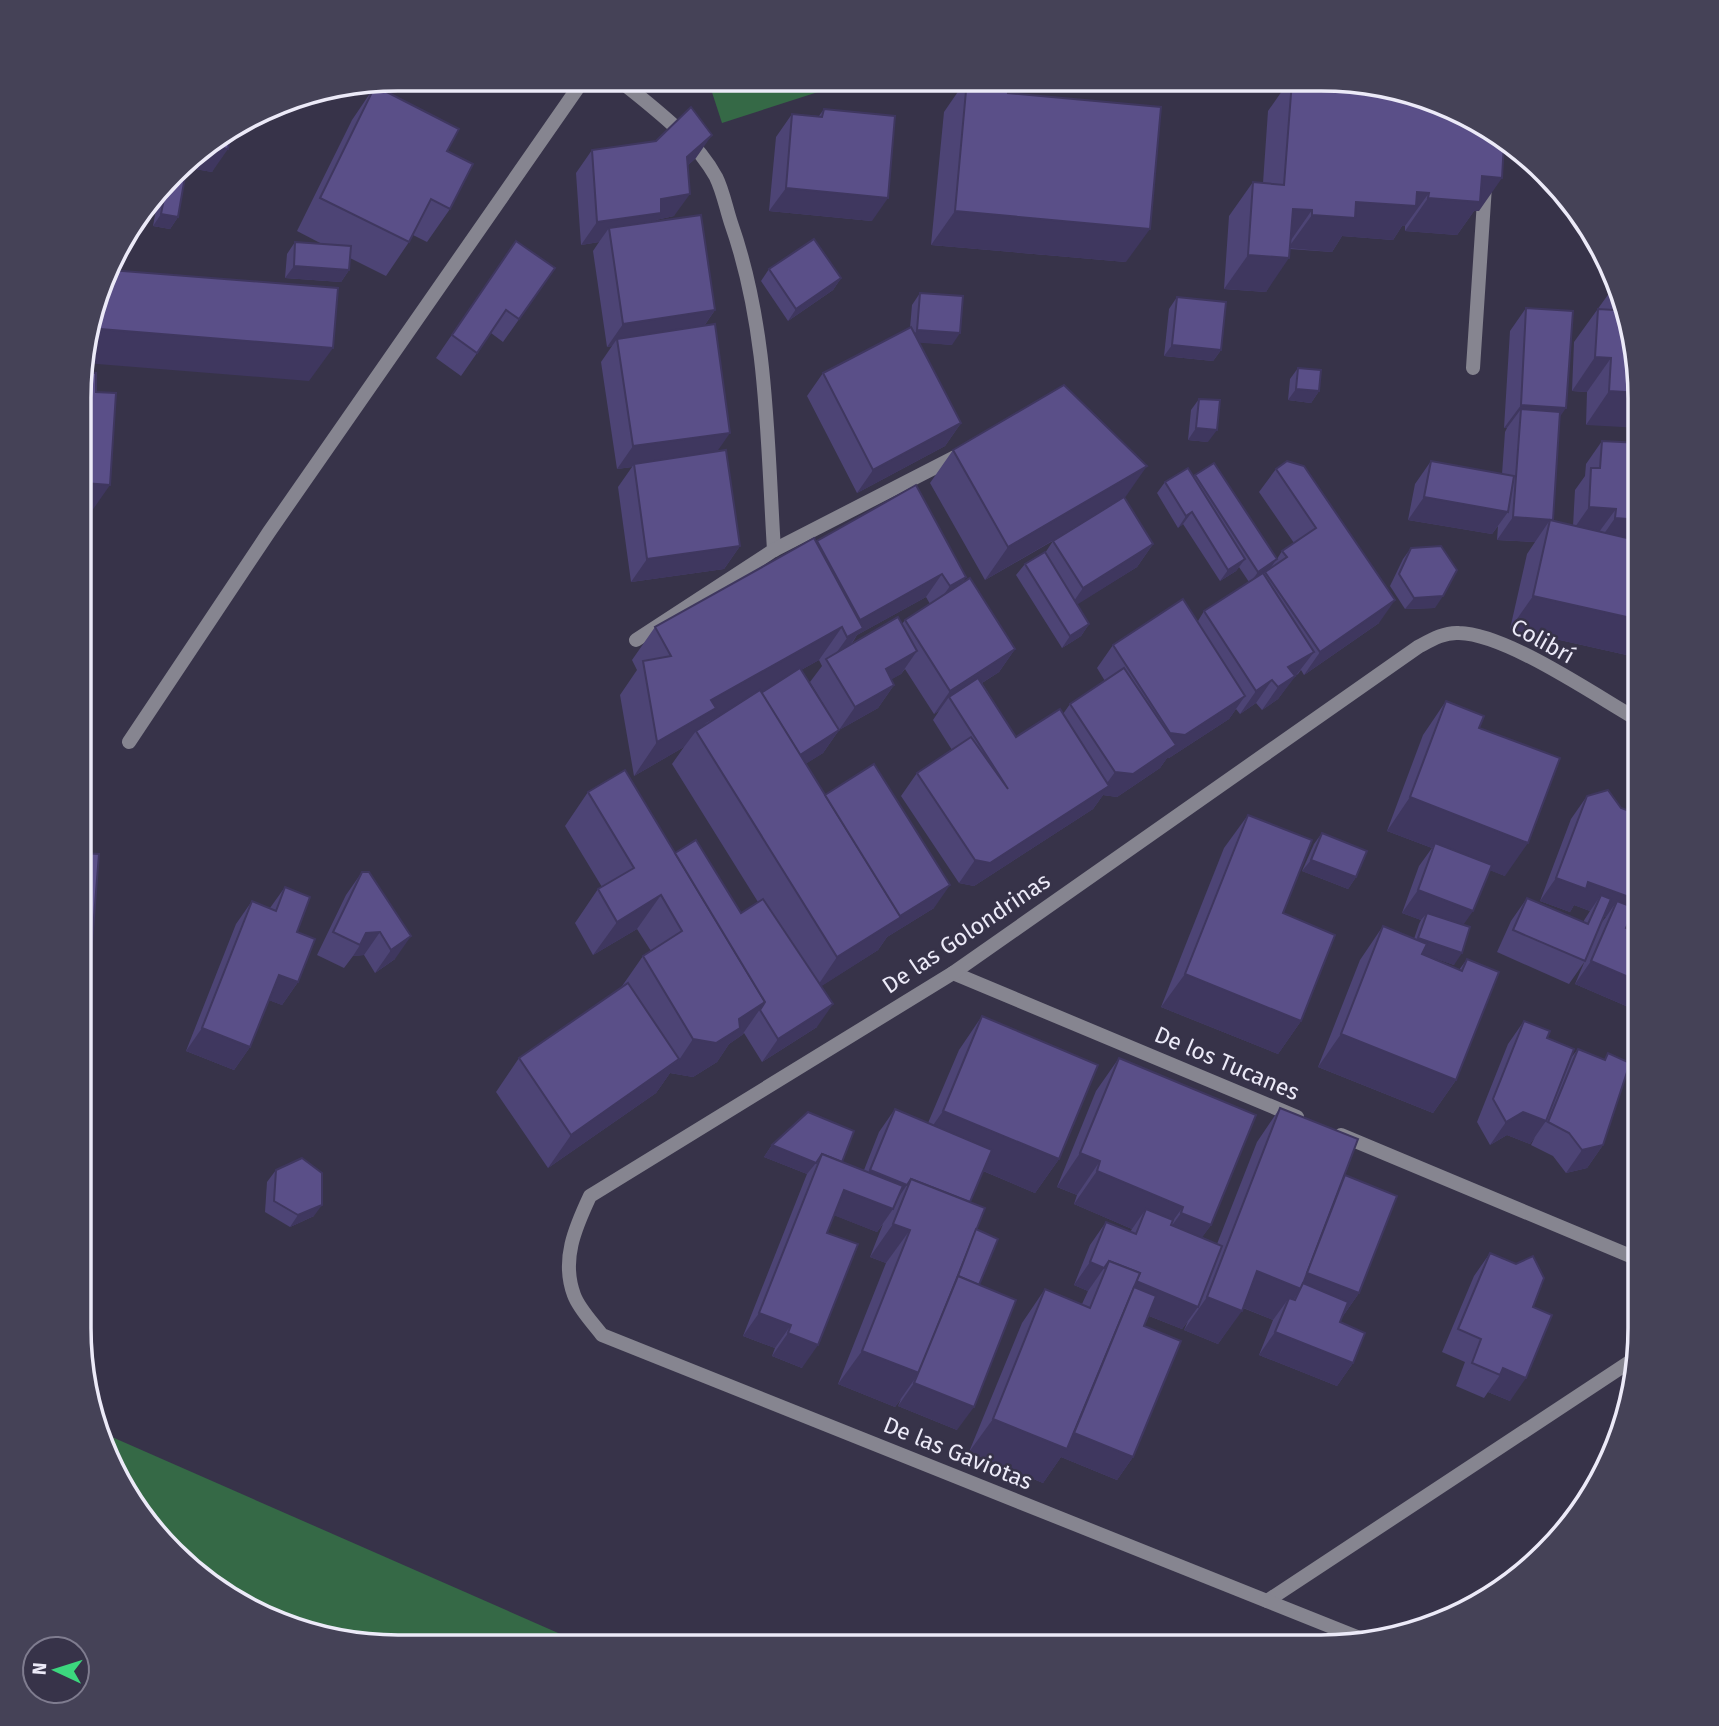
<svg xmlns="http://www.w3.org/2000/svg" width="1719" height="1726" font-family="'Fira Sans',sans-serif">
  <style>
    .green { fill: #356946 }
    .lines { fill: none; stroke-linecap: round; stroke-linejoin: round }
    .street { stroke: #868590; stroke-width: 14 }
    .wall { fill: #4d4475; fill-rule: evenodd }
    .shaded-wall { fill: #3f375f }
    .building { fill: #5a4f88; stroke: #3f375f; stroke-width: 2 }
    .labels { text-anchor: middle; stroke-width: 5; stroke-linejoin: round; paint-order: stroke }
    .street-label { font-size: 23px; fill: #eceaf8; stroke: #373349 }
    .rim { fill: none; stroke: #eceaf8; stroke-width: 3.5 }
  </style>
  <rect width="100%" height="100%" fill="#373349"/>
  <!-- green -->
  <g class="green">
    <polygon points="708,80 845,80 846,83 722,123"/>
    <polygon points="96,1430 590,1647 378,1647 257,1614 145,1522"/>
  </g>
  <g class="lines">
    <!-- street -->
    <g class="street">
      <path d="M618,79C653,108 694,137 716,177C723,191 726,208 731,223C768,328 767,440 774,550"/>
      <polyline points="1473,368 1485,186"/>
      <polyline points="636,640 774,550 959,455"/>
      <polyline points="129,742 269,532 584,79"/>
      <polyline points="953,973 1297,1117"/>
      <polyline points="1341,1135 1640,1260"/>
      <polyline points="1267,1601 1637,1357"/>
      <path d="M1367,1641L602,1335C593,1323 579,1309 574,1295C561,1260 575,1228 590,1196L953,973L1418,647C1431,640 1444,632 1459,633C1507,634 1596,696 1640,721"/>
    </g>
  </g>
  <!-- wall -->
  <g class="wall">
    <polygon points="966,80 984,80 1008,93 1126,262 931,245 944,112"/>
    <polygon points="1289,81 1341,81 1401,102 1479,211 1474,211 1457,235 1405,231 1405,226 1402,226 1393,240 1342,236 1332,252 1290,249 1266,292 1224,289 1229,216 1253,182 1263,183 1268,111"/>
    <polygon points="375,86 447,151 450,209 427,242 413,235 409,242 386,276 350,258 349,270 341,282 285,278 287,254 295,242 322,244 297,231 352,120"/>
    <polygon points="824,109 872,221 769,211 776,137 792,114 819,116"/>
    <polygon points="231,133 212,172 184,167 185,161 188,158"/>
    <polygon points="592,150 696,158 688,165 674,216 656,220 655,221 715,310 704,326 717,452 740,546 724,569 631,582 618,487 632,467 617,469 601,362 612,346 607,347 593,251 599,242 581,245 576,173"/>
    <polygon points="178,170 178,217 170,229 153,226 159,193"/>
    <polygon points="516,241 555,268 503,342 491,333 461,376 436,358"/>
    <polygon points="769,269 841,278 833,290 788,321 761,281"/>
    <polygon points="1615,285 1640,378 1586,425 1587,392 1572,391 1574,342"/>
    <polygon points="920,293 952,345 919,342 961,423 945,446 857,493 807,396 823,373 910,328 912,305"/>
    <polygon points="1177,297 1221,350 1213,361 1164,356 1169,309"/>
    <polygon points="1526,308 1560,418 1552,521 1573,526 1575,490 1585,476 1586,464 1602,441 1638,443 1640,440 1640,658 1510,629 1527,554 1535,542 1497,540 1498,526 1492,534 1408,520 1415,484 1431,461 1502,474 1505,432 1507,428 1504,428 1510,331"/>
    <polygon points="1298,368 1319,391 1311,403 1288,400 1290,379"/>
    <polygon points="1199,399 1208,442 1188,440 1191,410"/>
    <polygon points="953,450 1125,498 1153,544 1137,567 1077,604 1089,624 1081,636 1062,648 1016,575 1025,564 1045,553 1053,541 1077,527 985,580 930,483"/>
    <path d="M1287,461L1379,623L1304,675L1301,670L1298,674L1294,677L1278,699L1262,710L1256,703L1240,714L1236,709L1229,719L1169,758H1167L1160,768L1117,797L1103,795L1093,809L974,886L959,883L901,796L917,773L952,750L933,720L939,711L934,714L905,669L901,674L891,679L894,685L878,708L839,730L823,753L805,764L825,795L934,908L887,937L878,950L821,986L817,1027L762,1062L744,1033L742,1035L729,1044L717,1062L693,1077L670,1073L656,1093L548,1168L496,1092L519,1058L620,989L643,956L651,951L637,929L593,955L575,923L598,889L602,887L565,826L588,792L675,853L741,913L758,902L672,764L684,747L634,776L620,695L637,670L632,660L655,627L817,541L966,577L962,583L1015,649L999,672L982,683L1016,737L1063,714L1070,704L1105,681L1097,668L1113,645L1198,621L1204,611L1249,582L1239,567L1236,571L1220,581L1183,524L1178,528L1157,493L1165,482L1194,477L1195,475L1277,559L1282,551L1294,543L1259,492L1276,469ZM926,597L930,604L905,620L902,624L851,645L857,635ZM819,660L822,666L810,682L833,720L801,670Z"/>
    <polygon points="1411,548 1435,608 1405,609 1390,586 1403,559"/>
    <polygon points="1446,701 1479,728 1505,876 1490,870 1463,925 1454,965 1423,954 1459,970 1467,959 1456,1080 1433,1113 1318,1067 1360,960 1383,926 1414,939 1419,924 1421,920 1402,913 1419,866 1432,848 1387,831 1423,735"/>
    <polygon points="1587,796 1640,815 1640,1012 1575,984 1601,923 1606,917 1604,916 1585,961 1569,984 1497,952 1511,921 1527,898 1583,922 1590,911 1574,905 1570,912 1540,901 1571,819"/>
    <polygon points="1248,815 1283,913 1301,1021 1278,1054 1161,1007 1224,848"/>
    <polygon points="1322,833 1356,877 1348,889 1302,871 1314,844"/>
    <polygon points="362,872 395,959 375,973 364,955 353,956 344,968 317,955 346,895"/>
    <polygon points="285,887 297,932 298,982 282,1005 269,1000 250,1047 234,1070 186,1051 236,924 252,901 270,908"/>
    <polygon points="982,1016 1059,1159 1035,1193 983,1171 970,1202 976,1229 979,1285 957,1430 898,1406 901,1399 895,1407 838,1384 886,1263 870,1257 883,1224 877,1232 834,1215 827,1233 802,1368 772,1356 775,1348 743,1336 807,1174 764,1157 772,1145 842,1162 864,1170 879,1132 895,1109 928,1123 959,1050"/>
    <polygon points="1524,1021 1547,1038 1570,1059 1578,1049 1604,1060 1608,1053 1603,1145 1587,1168 1566,1173 1553,1156 1531,1145 1535,1137 1530,1144 1507,1135 1490,1145 1477,1122 1508,1044"/>
    <polygon points="1119,1058 1211,1225 1202,1237 1217,1244 1257,1142 1280,1108 1345,1175 1359,1293 1343,1316 1342,1316 1340,1322 1353,1363 1337,1386 1259,1355 1273,1320 1243,1308 1218,1344 1184,1330 1188,1321 1182,1329 1149,1316 1144,1326 1133,1457 1117,1480 1061,1457 1043,1483 969,1452 1022,1323 1045,1289 1082,1304 1088,1291 1074,1285 1090,1245 1106,1222 1130,1232 1132,1229 1074,1204 1077,1195 1057,1187 1096,1091"/>
    <polygon points="276,1170 314,1216 290,1227 265,1212 267,1182"/>
    <polygon points="1640,1171 1640,1193 1634,1185"/>
    <polygon points="1490,1253 1533,1307 1510,1401 1488,1392 1484,1398 1456,1386 1465,1362 1442,1352 1474,1276"/>
  </g>
  <!-- shaded-wall -->
  <g class="shaded-wall">
    <polygon points="712,135 696,158 671,180 687,157"/>
    <polygon points="209,146 228,149 212,172 184,167 193,155"/>
    <polygon points="1482,176 1502,178 1479,211 1474,211 1457,235 1405,231 1428,198"/>
    <polygon points="786,188 888,198 872,221 769,211"/>
    <polygon points="1417,192 1429,193 1405,226 1402,226 1393,240 1342,236 1332,252 1288,248 1312,215 1356,202"/>
    <polygon points="690,194 674,216 656,220 645,236 609,228 599,242 581,245 597,222 661,199"/>
    <polygon points="1293,209 1312,210 1289,243"/>
    <polygon points="955,211 1150,229 1126,262 931,245"/>
    <polygon points="161,214 178,217 170,229 153,226"/>
    <polygon points="1248,255 1289,258 1266,292 1224,289"/>
    <polygon points="294,266 349,270 341,282 285,278"/>
    <polygon points="841,278 833,290 788,321 796,309"/>
    <polygon points="715,310 699,333 617,339 612,346 607,347 623,324"/>
    <polygon points="88,328 333,348 309,381 85,363 85,336"/>
    <polygon points="917,330 960,333 952,345 909,342"/>
    <polygon points="1172,345 1221,350 1213,361 1164,356"/>
    <polygon points="1595,357 1611,358 1587,392 1572,391"/>
    <polygon points="1296,389 1319,391 1311,403 1288,400"/>
    <polygon points="1609,391 1640,393 1640,428 1586,425"/>
    <polygon points="1521,405 1566,408 1550,431 1521,409 1507,428 1504,428"/>
    <polygon points="961,423 945,446 857,493 873,470"/>
    <polygon points="1196,428 1217,430 1208,442 1188,440"/>
    <polygon points="730,433 714,456 634,464 632,467 617,469 633,446"/>
    <polygon points="1147,466 1124,499 985,580 1008,547"/>
    <polygon points="84,483 110,485 87,518 84,518"/>
    <polygon points="1424,497 1508,512 1492,534 1408,520"/>
    <polygon points="1589,507 1616,509 1599,532 1573,530"/>
    <polygon points="1192,512 1183,524 1178,528 1186,516"/>
    <polygon points="1513,517 1553,520 1549,525 1550,520 1535,542 1497,540"/>
    <polygon points="1615,518 1640,520 1640,543 1599,541"/>
    <polygon points="1153,544 1137,567 1067,611 1083,588"/>
    <polygon points="740,546 724,569 631,582 647,559"/>
    <polygon points="1245,559 1236,571 1220,581 1228,570"/>
    <polygon points="1276,560 1268,572 1265,572 1263,575 1250,583 1258,572"/>
    <polygon points="942,574 926,597 857,635 839,661 829,663 860,620"/>
    <polygon points="966,577 950,600 934,609 950,586"/>
    <polygon points="1443,596 1435,608 1405,609 1414,598"/>
    <polygon points="1533,596 1640,620 1640,658 1510,629"/>
    <polygon points="1395,600 1379,623 1304,675 1320,652"/>
    <polygon points="1089,624 1081,636 1062,648 1070,636"/>
    <polygon points="842,627 819,660 706,723 698,735 696,731 684,747 634,776 657,742 711,700"/>
    <polygon points="1015,649 999,672 952,702 949,697 939,711 934,714 950,691"/>
    <polygon points="917,651 901,674 870,692 886,669"/>
    <polygon points="1314,652 1278,699 1262,710 1278,687 1288,667"/>
    <polygon points="1272,680 1256,703 1240,714 1256,691"/>
    <polygon points="894,685 878,708 839,730 855,707"/>
    <polygon points="1245,696 1229,719 1169,758 1167,758 1160,768 1117,797 1103,795 1093,809 974,886 959,883 975,860 1102,790 1115,772 1154,755 1170,733"/>
    <polygon points="839,730 823,753 782,779 798,756"/>
    <polygon points="1410,797 1528,843 1505,876 1433,849 1435,843 1432,848 1387,831"/>
    <polygon points="1311,860 1356,877 1348,889 1302,871"/>
    <polygon points="1556,878 1588,882 1640,901 1640,909 1628,925 1617,901 1606,917 1593,912 1601,895 1590,911 1574,905 1570,912 1540,901"/>
    <polygon points="950,885 934,908 887,937 878,950 814,991 837,957"/>
    <polygon points="1418,890 1473,911 1457,934 1427,913 1421,920 1402,913"/>
    <polygon points="661,895 637,929 593,955 617,922"/>
    <polygon points="1640,912 1640,939 1625,933"/>
    <polygon points="380,932 364,955 353,956 360,945 366,933"/>
    <polygon points="411,936 395,959 375,973 391,950"/>
    <polygon points="1418,938 1462,953 1454,965 1410,950"/>
    <polygon points="1591,961 1640,982 1640,1012 1575,984"/>
    <polygon points="81,967 90,968 81,980"/>
    <polygon points="1185,974 1301,1021 1278,1054 1161,1007"/>
    <polygon points="279,975 298,982 282,1005 263,998"/>
    <polygon points="765,1002 742,1035 729,1044 717,1062 693,1077 670,1073 656,1093 548,1168 571,1135 679,1060 693,1039 739,1019"/>
    <polygon points="833,1004 817,1027 762,1062 778,1039"/>
    <polygon points="202,1028 250,1047 234,1070 186,1051"/>
    <polygon points="1341,1034 1456,1080 1433,1113 1318,1067"/>
    <polygon points="943,1111 1059,1159 1035,1193 920,1144"/>
    <polygon points="1523,1112 1546,1121 1530,1144 1507,1135 1490,1145 1506,1122"/>
    <polygon points="772,1145 816,1163 807,1174 764,1157"/>
    <polygon points="1603,1145 1587,1168 1566,1173 1582,1150"/>
    <polygon points="1080,1153 1100,1161 1077,1195 1057,1187"/>
    <polygon points="870,1170 907,1185 891,1208 854,1193"/>
    <polygon points="1097,1171 1183,1207 1159,1240 1146,1209 1132,1229 1074,1204"/>
    <polygon points="844,1190 893,1209 877,1232 828,1213"/>
    <polygon points="322,1205 314,1216 290,1227 298,1215"/>
    <polygon points="1181,1213 1211,1225 1187,1258 1157,1246"/>
    <polygon points="893,1224 910,1230 886,1263 870,1257"/>
    <polygon points="1090,1262 1104,1268 1088,1291 1074,1285"/>
    <polygon points="1106,1269 1198,1307 1182,1329 1124,1306"/>
    <polygon points="1257,1271 1306,1273 1359,1293 1343,1316 1296,1298 1298,1293 1281,1318 1289,1298 1273,1320 1234,1304"/>
    <polygon points="1207,1297 1242,1311 1218,1344 1184,1330"/>
    <polygon points="759,1313 791,1325 775,1348 743,1336"/>
    <polygon points="1275,1332 1353,1363 1337,1386 1259,1355"/>
    <polygon points="788,1333 818,1345 802,1368 772,1356"/>
    <polygon points="862,1351 919,1373 895,1407 838,1384"/>
    <polygon points="1503,1368 1526,1378 1510,1401 1488,1392 1500,1375"/>
    <polygon points="914,1383 974,1407 957,1430 898,1406"/>
    <polygon points="993,1419 1072,1432 1133,1457 1117,1480 1061,1457 1043,1483 969,1452"/>
  </g>
  <!-- building -->
  <g class="building">
    <polygon points="967,80 984,80 1009,83 1008,93 1161,107 1150,229 955,211"/>
    <polygon points="1292,81 1341,81 1367,83 1402,95 1401,102 1431,105 1480,121 1504,143 1502,178 1482,176 1480,202 1428,198 1429,193 1417,192 1416,206 1356,202 1355,218 1312,215 1312,210 1293,209 1289,258 1248,255 1253,182 1284,185"/>
    <polygon points="375,86 459,129 447,151 473,164 450,209 431,199 409,242 320,198"/>
    <polygon points="691,107 712,135 687,157 690,194 661,199 661,213 597,222 592,150 656,141"/>
    <polygon points="824,109 895,116 888,198 786,188 792,114 822,117"/>
    <polygon points="231,133 228,149 209,146"/>
    <polygon points="178,170 186,171 178,217 161,214 167,183"/>
    <polygon points="701,215 715,310 623,324 609,228"/>
    <polygon points="814,239 841,278 796,309 769,269"/>
    <polygon points="516,241 555,268 519,319 506,310 477,353 452,335"/>
    <polygon points="295,242 351,246 349,270 294,266"/>
    <polygon points="110,270 338,288 333,348 88,328"/>
    <polygon points="1615,285 1618,285 1623,295 1640,378 1640,393 1609,391 1611,358 1595,357 1598,309 1614,310"/>
    <polygon points="920,293 963,296 960,333 917,330"/>
    <polygon points="1177,297 1226,302 1221,350 1172,345"/>
    <polygon points="1526,308 1573,311 1566,408 1521,405"/>
    <polygon points="715,324 730,433 633,446 617,339"/>
    <polygon points="911,327 961,423 873,470 823,373"/>
    <polygon points="1298,368 1321,370 1319,391 1296,389"/>
    <polygon points="85,372 96,373 96,392 116,393 110,485 84,483"/>
    <polygon points="1064,385 1147,466 1008,547 953,450"/>
    <polygon points="1199,399 1220,400 1217,430 1196,428"/>
    <polygon points="1521,409 1560,412 1553,520 1513,517"/>
    <polygon points="1602,441 1640,443 1640,520 1615,518 1616,509 1589,507 1591,468 1600,468"/>
    <polygon points="726,450 740,546 647,559 634,464"/>
    <polygon points="1287,461 1304,466 1395,600 1320,652 1265,572 1287,557 1282,551 1316,528 1276,469"/>
    <polygon points="1431,461 1514,476 1508,512 1424,497"/>
    <polygon points="1214,463 1277,559 1258,572 1195,475"/>
    <polygon points="1188,468 1245,559 1228,570 1192,512 1186,516 1165,482"/>
    <polygon points="916,485 966,577 950,586 942,574 860,620 817,541"/>
    <polygon points="1124,497 1153,544 1083,588 1053,541"/>
    <polygon points="1550,520 1640,541 1640,620 1533,596"/>
    <polygon points="814,538 863,628 847,637 842,627 711,700 716,708 657,742 643,661 671,656 655,627"/>
    <polygon points="1441,546 1457,570 1443,596 1414,598 1399,574 1411,548"/>
    <polygon points="1045,552 1089,624 1070,636 1025,564"/>
    <polygon points="1263,573 1314,652 1288,667 1295,676 1278,687 1272,680 1256,691 1204,611"/>
    <polygon points="970,578 1015,649 950,691 905,620"/>
    <polygon points="1183,599 1245,696 1185,735 1170,733 1113,645"/>
    <polygon points="898,617 917,651 886,669 894,685 855,707 826,659"/>
    <polygon points="800,668 839,730 800,755 761,693"/>
    <polygon points="1124,668 1176,745 1133,774 1115,772 1070,704"/>
    <polygon points="978,678 1016,737 1060,709 1109,786 990,863 975,860 917,773 971,737 1008,789 949,697"/>
    <polygon points="760,690 901,917 837,957 696,731"/>
    <polygon points="1446,701 1484,716 1479,728 1560,758 1528,843 1410,797"/>
    <polygon points="874,764 950,885 900,916 825,795"/>
    <polygon points="625,770 765,1002 739,1019 740,1028 716,1043 693,1039 643,956 682,931 661,895 617,922 598,889 634,868 588,792"/>
    <polygon points="1608,790 1621,808 1640,815 1640,901 1588,882 1586,889 1556,878 1587,796"/>
    <polygon points="1248,815 1312,840 1283,913 1335,935 1301,1021 1185,974"/>
    <polygon points="1322,833 1367,851 1356,877 1311,860"/>
    <polygon points="696,840 741,913 763,899 833,1004 778,1039 760,1010 765,1002 675,853"/>
    <polygon points="1435,843 1492,865 1473,911 1418,890"/>
    <polygon points="82,853 99,854 90,968 81,967"/>
    <polygon points="362,872 369,872 411,936 391,950 380,932 366,933 360,945 333,932"/>
    <polygon points="285,887 310,897 297,932 315,939 298,982 279,975 250,1047 202,1028 252,901 276,911"/>
    <polygon points="1601,895 1611,899 1585,961 1513,930 1527,898 1588,924"/>
    <polygon points="1617,901 1635,908 1626,928 1640,934 1640,982 1591,961"/>
    <polygon points="1427,913 1470,927 1462,953 1418,938"/>
    <polygon points="1383,926 1427,944 1422,954 1462,971 1467,959 1499,972 1456,1080 1341,1034"/>
    <polygon points="628,983 679,1059 571,1135 519,1058"/>
    <polygon points="982,1016 1098,1065 1059,1159 943,1111"/>
    <polygon points="1524,1021 1550,1031 1547,1038 1574,1049 1546,1121 1523,1112 1506,1122 1493,1099"/>
    <polygon points="1578,1049 1605,1060 1608,1053 1630,1063 1603,1145 1582,1150 1569,1133 1548,1122"/>
    <polygon points="1119,1058 1256,1115 1211,1225 1181,1213 1183,1207 1097,1171 1100,1161 1080,1153"/>
    <polygon points="1280,1108 1358,1139 1301,1289 1257,1271 1242,1311 1207,1297"/>
    <polygon points="895,1109 992,1150 970,1202 911,1179 907,1185 870,1170"/>
    <polygon points="808,1112 854,1131 842,1162 822,1154 816,1163 772,1145"/>
    <polygon points="822,1154 903,1186 893,1209 844,1190 827,1233 858,1244 818,1345 788,1333 791,1325 759,1313"/>
    <polygon points="302,1158 322,1173 322,1205 298,1215 274,1201 276,1170"/>
    <polygon points="1345,1175 1397,1196 1359,1293 1307,1273"/>
    <polygon points="911,1179 985,1208 919,1373 862,1351 910,1230 893,1224"/>
    <polygon points="1146,1209 1173,1220 1171,1225 1222,1246 1198,1307 1136,1281 1140,1273 1109,1261 1104,1268 1090,1262 1106,1222 1136,1234"/>
    <polygon points="976,1229 998,1239 979,1285 958,1276"/>
    <polygon points="1490,1253 1516,1264 1533,1256 1544,1278 1533,1307 1552,1315 1526,1378 1503,1368 1500,1375 1472,1363 1481,1339 1458,1329"/>
    <polygon points="1109,1261 1140,1273 1067,1449 993,1419 1045,1289 1090,1308"/>
    <polygon points="958,1276 1016,1300 974,1407 914,1383"/>
    <polygon points="1303,1283 1348,1302 1340,1322 1365,1333 1353,1363 1275,1332 1289,1298 1295,1300"/>
    <polygon points="1134,1287 1156,1296 1144,1326 1181,1341 1133,1457 1074,1433"/>
  </g>
  <g class="labels">
    <!-- street labels -->
    <g class="street-label">
      <text transform="translate(1543 641) rotate(29)" y="8">Colibrí</text>
      <text transform="translate(966 933) rotate(-34)" y="8">De las Golondrinas</text>
      <text transform="translate(1227 1063) rotate(23)" y="8">De los Tucanes</text>
      <text transform="translate(958 1453) rotate(22)" y="8">De las Gaviotas</text>
    </g>
  </g>
  <!-- crop -->
  <path d="M0 0H1719V1726H0ZM398 91H1321A307 307 0 0 1 1628 398V1328A307 307 0 0 1 1321 1635H398A307 307 0 0 1 91 1328V398A307 307 0 0 1 398 91Z" fill="#454257" fill-rule="evenodd"/>
  <path class="rim" d="M398 91H1321A307 307 0 0 1 1628 398V1328A307 307 0 0 1 1321 1635H398A307 307 0 0 1 91 1328V398A307 307 0 0 1 398 91Z"/>
  <!-- north arrow -->
  <g transform="translate(56 1670) rotate(274)"><circle r="33" fill="#373349" stroke="#7f7c8f" stroke-width="2"/>
  <path d="M0-5L12 26L0 18L-12 26Z" fill="#3cd77e"/>
  <text y="-10" font-size="19" font-weight="bold" text-anchor="middle" fill="#eceaf8">N</text>
  </g>
</svg>
